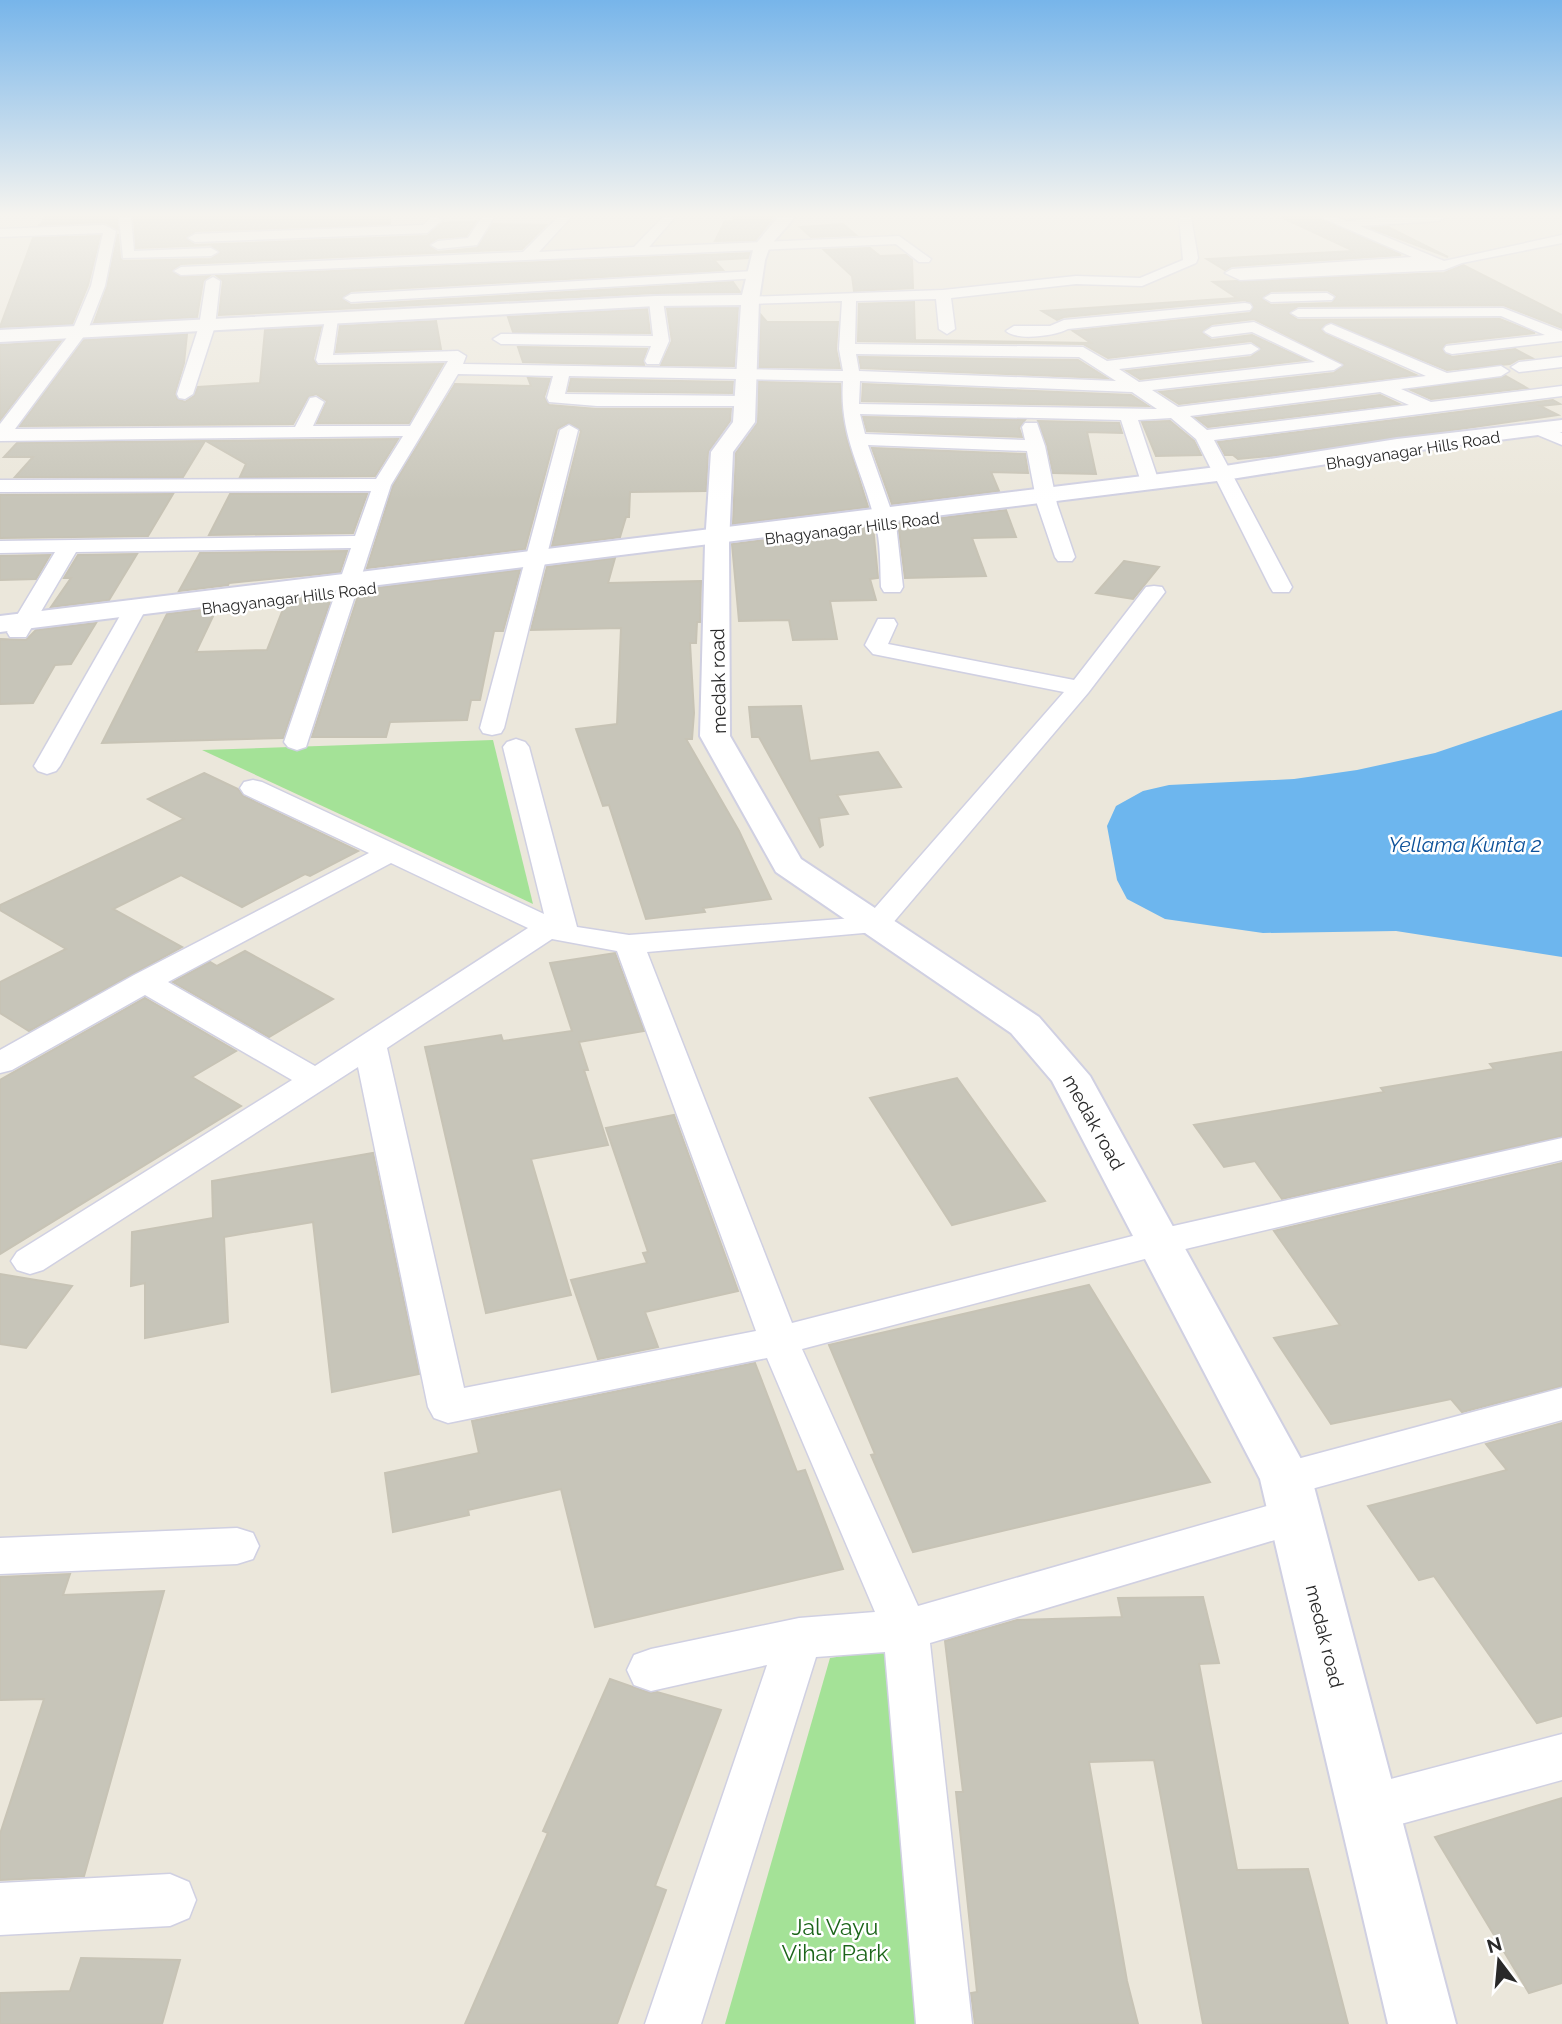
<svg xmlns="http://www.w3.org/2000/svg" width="1562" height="2024" font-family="Raleway,sans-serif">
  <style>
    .green { fill: #a4e297 }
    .water { fill: #6db6ee }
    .building { fill: #c7c5b9; stroke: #c7c3b5; stroke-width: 2; fill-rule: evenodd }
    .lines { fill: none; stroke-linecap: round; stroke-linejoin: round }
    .minor-casing { stroke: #d0d0e2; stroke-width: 3 }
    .tertiary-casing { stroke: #d0d0e2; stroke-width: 4 }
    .secondary-casing { stroke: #d0d0e2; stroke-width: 4 }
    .minor { fill: #fff; fill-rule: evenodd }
    .tertiary { fill: #fff; fill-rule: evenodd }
    .secondary { fill: #fff; fill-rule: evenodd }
    .labels { text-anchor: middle; stroke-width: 5; stroke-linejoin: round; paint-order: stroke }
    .far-street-label { font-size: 16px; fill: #292929; stroke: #fff }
    .street-label { font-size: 19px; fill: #292929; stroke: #fff }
    .water-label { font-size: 21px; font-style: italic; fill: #0d5199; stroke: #fff }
    .near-park-label { font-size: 23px; fill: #1c651a; stroke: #fff }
  </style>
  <rect width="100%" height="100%" fill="#ebe7db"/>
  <!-- green -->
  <g class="green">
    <polygon points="493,740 533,904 202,750"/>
    <polygon points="894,1648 923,2024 725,2024 830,1658"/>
  </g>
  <!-- water -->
  <polygon class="water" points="1562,710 1562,957 1396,931 1263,933 1165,919 1127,899 1117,880 1107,826 1116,806 1143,791 1169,785 1294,779 1357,770 1435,753"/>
  <!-- building -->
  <g class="building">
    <polygon points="44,217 117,217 118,229 104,222 38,225 41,225"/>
    <polygon points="134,217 390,217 390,224 195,231 186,239 195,245 427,236 443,223 476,221 466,236 438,238 430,243 430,247 438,252 477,248 493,224 546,225 522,249 181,264 172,270 180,277 209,276 203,281 197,317 94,323 107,287 118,234 120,258 123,261 211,259 220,253 211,245 136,248"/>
    <polygon points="734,217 773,217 756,240 715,241 725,221 733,221"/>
    <polygon points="1281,217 1318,217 1401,255 1232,266 1225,270 1207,259 1354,251"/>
    <polygon points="843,224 856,235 811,237 800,227"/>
    <polygon points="1388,227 1448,257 1371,228"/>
    <polygon points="100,236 88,285 72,324 0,327 33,238"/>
    <polygon points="870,248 880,256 906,255 912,260 913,288 854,291 852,276 824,250"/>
    <polygon points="750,253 748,258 714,260 723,270 351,291 342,299 351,305 733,282 740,292 656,293 219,315 223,281 217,276"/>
    <path d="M1463,265L1562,315V328L1503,305L1298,306L1289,314L1298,320L1500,319L1535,333L1446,343L1442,350L1452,357L1515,349L1532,358L1519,359L1510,364L1447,370L1330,322L1320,329L1325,334L1416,375L1179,404L1160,392L1334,373L1344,364L1254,319L1212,324L1202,333L1212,340L1252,335L1306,360L1140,379L1127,371L1251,357L1261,348L1251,341L1108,358L1083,344L858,341L859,304L914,302L915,340L1091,343L1073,331L1250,313L1254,306L1245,300L1064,317L1057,320L1042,311L1237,298L1213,282L1444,273ZM1327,290L1337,296L1332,303L1271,305L1262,299L1271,291Z"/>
    <polygon points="667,308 738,308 734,366 661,365 672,341"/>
    <polygon points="647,309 650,333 513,332 508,317"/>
    <polygon points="761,315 767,322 838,322 836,349 840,368 759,367"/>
    <polygon points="436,321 441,349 336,352 340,326"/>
    <polygon points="321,327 313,359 318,366 443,364 409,423 317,423 327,401 316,394 308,397 293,424 20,426 84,340 187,334 184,363 175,393 177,399 185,402 194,396 198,387 260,383 265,330"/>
    <polygon points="61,341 0,420 0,345"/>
    <polygon points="518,347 647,349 643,360 644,365 523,362"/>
    <polygon points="859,357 1078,360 1107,378 861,368"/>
    <polygon points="1506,376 1527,388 1431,399 1411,390"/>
    <polygon points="528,378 550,379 544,397 549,405 597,409 731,409 730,421 708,452 706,491 630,492 629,517 626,517 620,537 552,546 581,431 568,423 557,429 525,549 367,568 393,486 455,384 531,386"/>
    <polygon points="571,379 733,382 732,393 568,391"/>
    <polygon points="759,382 840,384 846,437 868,507 733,524 736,453 758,422"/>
    <polygon points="863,384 1131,395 1148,406 862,401"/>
    <polygon points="1380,395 1399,404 1208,427 1196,418"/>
    <polygon points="1553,400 1560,404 1540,406 1558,415 1279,455 1238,459 1233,455 1225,455 1218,442"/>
    <polygon points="863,417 1025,420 1019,428 1022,437 867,431"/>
    <polygon points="1038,421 1119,423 1122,433 1087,432 1096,474 1053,473 1047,445"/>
    <polygon points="1170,421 1194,441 1201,455 1156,456 1142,422"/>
    <polygon points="398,439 375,476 240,477 246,464 206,441"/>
    <polygon points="205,441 183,477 15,477 33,457 4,457 17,443"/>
    <polygon points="872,448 1025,454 1028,473 991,472 999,491 892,504"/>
    <polygon points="173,494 148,536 0,538 0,495"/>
    <polygon points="230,494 367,494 353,533 209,535"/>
    <polygon points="1006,510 1016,537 972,538 986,576 905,578 898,523"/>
    <polygon points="873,526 878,578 870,579 876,600 830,601 837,639 793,640 789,620 739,621 732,544"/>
    <polygon points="347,551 340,572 229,583 228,585 179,591 200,553"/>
    <polygon points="137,554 109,600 51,607 71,578 64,578 78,555"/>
    <polygon points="50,555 36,579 0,580 0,556"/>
    <polygon points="615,558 608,583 701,581 700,622 697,622 696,643 690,643 694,713 692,739 686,739 739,831 771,899 703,908 705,912 646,919 609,805 603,806 576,729 617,724 621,628 531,630 547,567"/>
    <polygon points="1124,561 1159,567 1133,599 1096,593"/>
    <polygon points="520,570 503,631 494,631 480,700 471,700 467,720 390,722 386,737 312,737 360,590"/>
    <polygon points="333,593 283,738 102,743 167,614 217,608 196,652 267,650 287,599"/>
    <polygon points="96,623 71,664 55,665 33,703 0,704 0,639 26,640 36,630"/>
    <polygon points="801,706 810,761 878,752 901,787 837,795 848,814 819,818 823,845 820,847 759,737 752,737 749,707"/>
    <polygon points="204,773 238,789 243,796 358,851 310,876 305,874 242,907 181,875 113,909 182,947 29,1031 0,1013 0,982 66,949 0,910 0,905 184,819 148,799"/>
    <polygon points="245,951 333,999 269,1037 173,982 210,962 217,966"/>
    <polygon points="615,953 644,1031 579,1042 588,1070 584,1070 608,1145 531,1159 571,1295 486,1313 425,1047 501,1035 503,1041 572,1031 550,963"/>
    <polygon points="145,998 236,1051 192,1077 241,1106 0,1254 0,1080"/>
    <polygon points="1562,1052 1562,1136 1282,1199 1255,1161 1224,1167 1194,1125 1384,1092 1381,1088 1494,1069 1490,1064"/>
    <polygon points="957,1078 1045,1201 952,1225 870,1098"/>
    <polygon points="674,1115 738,1291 645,1312 658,1347 598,1359 571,1280 647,1263 643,1253 648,1252 606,1128"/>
    <polygon points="373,1153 419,1374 332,1392 313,1222 224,1237 228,1322 145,1338 145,1283 131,1286 132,1232 213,1218 212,1181"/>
    <polygon points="1562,1163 1562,1386 1462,1412 1451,1399 1331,1424 1274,1338 1340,1325 1274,1231"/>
    <polygon points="0,1274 72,1286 26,1348 0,1344"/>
    <polygon points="1089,1285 1210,1482 913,1552 871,1455 875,1454 829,1345"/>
    <polygon points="755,1363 797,1472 805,1470 843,1569 595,1627 561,1489 468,1510 469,1515 393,1532 385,1473 479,1453 472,1421"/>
    <polygon points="1562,1423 1562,1716 1537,1723 1434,1576 1419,1580 1368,1506 1507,1470 1486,1444"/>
    <polygon points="70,1574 63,1595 164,1591 84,1876 0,1880 0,1834 44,1699 0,1700 0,1577"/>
    <polygon points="1203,1597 1219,1663 1199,1664 1237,1870 1308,1869 1348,2024 1203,2024 1154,1760 1089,1762 1127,1981 1138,2024 975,2024 971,1993 977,1992 956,1792 963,1792 945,1641 1017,1620 1122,1617 1118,1598"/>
    <polygon points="610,1679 650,1693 657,1692 721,1710 655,1886 666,1890 617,2024 465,2024 548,1833 543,1831"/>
    <polygon points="1562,1798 1562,1983 1529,1993 1435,1837"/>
    <polygon points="81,1958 180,1960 162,2024 0,2024 0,1993 70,1991"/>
  </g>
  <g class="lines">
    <!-- minor casing -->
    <g class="minor-casing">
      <g id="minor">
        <polygon points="119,217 131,217 134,251 211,248 218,252 211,256 123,258"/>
        <polygon points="432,217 443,219 427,233 195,242 188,238 195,234 423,225"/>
        <polygon points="482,217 494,217 477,245 438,249 431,245 438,241 468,238"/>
        <polygon points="558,217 571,217 539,252 634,247 663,217 675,217 649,247 899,236 931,259 929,262 919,262 896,244 181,275 174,271 181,267 523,252"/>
        <path d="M1179,217H1191L1198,258L1196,263L1142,286L1076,284L951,298L955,329L947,334L939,329L936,299L856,301L855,344L1083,347L1107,361L1251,344L1259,349L1251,354L1119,369L1139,382L1315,362L1252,332L1212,337L1204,332L1212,327L1254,322L1342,365L1334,370L1152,390L1178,407L1426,376L1326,332L1323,329L1326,326L1331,324L1447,373L1501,366L1509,371L1501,376L1401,389L1431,402L1562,386V396L1214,440L1292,587L1289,592H1273L1270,587L1196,439L1171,418L1138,420L1159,482L1150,488L1141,482L1121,420L860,414L865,434L1025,440L1022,427L1025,423H1037L1045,446L1057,504L1075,557L1072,561H1058L1055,557L1037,504L1027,451L868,445L896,524L903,587L900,592H884L881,587C880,566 881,542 875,522C863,470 839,437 843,381L569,376L565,394L743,396L751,401L743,406H597L549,402L547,398L553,376L458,374L391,485L306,747L297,750L288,747L284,742L351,548L76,552L26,637H10L7,632L55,552L0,553V541L355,536L371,491L0,492V480L376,479L403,436L0,441V424L72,331L91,286L103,233L0,237V229L104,225L116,231L105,286L87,332L15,429L295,427L310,398L316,397L324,402L313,426H410L448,361L318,363L316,360L326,316L331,315L338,319L333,355L458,351L466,356L463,364L843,371L839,349L842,301L750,304L745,303L743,300L745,297L943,290L1076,276L1140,278L1183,260ZM856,354L1079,357L1116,381L859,371ZM860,381L1132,392L1157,409L859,404ZM1380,392L1409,405L1207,430L1190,416Z"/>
        <polygon points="1320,217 1336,217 1347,221 1390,217 1445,217 1439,221 1360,226 1444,261 1562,235 1562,243 1462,263 1444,270 1240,280 1225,273 1232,269 1412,257"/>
        <polygon points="754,271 761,275 759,278 351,302 344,298 351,294"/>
        <polygon points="213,277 220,281 215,326 193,394 185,399 179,398 177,394 199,326 206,281"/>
        <polygon points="1327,293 1334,297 1332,300 1271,302 1264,298 1271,294"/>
        <polygon points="656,297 663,301 669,341 659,364 647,364 645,361 651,346 501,344 493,339 501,334 653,336 649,301"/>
        <path d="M1245,303L1250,304L1252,307L1250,310L1068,329C1055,336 1017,341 1006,331L1014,326H1050L1064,320Z"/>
        <polygon points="1503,308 1562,331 1562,341 1452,354 1446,352 1444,349 1446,346 1545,335 1501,316 1298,317 1291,313 1298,309"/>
        <polygon points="1562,357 1562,367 1519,372 1511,367 1519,362"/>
        <polygon points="1539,424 1562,433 1562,445 1533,433 1530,429 1533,425"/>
        <polygon points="569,425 578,430 504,728 501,733 492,735 483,733 480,728 560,430"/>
        <path d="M1154,586L1162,587L1165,592L1088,693L886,931L647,952L792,1323L1160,1229L1562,1138V1160L1160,1255L802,1349L918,1606L1295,1498L1310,1503L1317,1516L1310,1529L1295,1534L930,1643L972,2024H916L885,1652L816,1657L701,2024H645L767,1665L651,1691L634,1685L627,1670L634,1655L651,1649L799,1618L875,1612L767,1358L448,1423L434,1418L428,1407L358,1067L43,1270L30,1274L17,1270L11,1261L17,1252L292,1080L145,995L12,1070L0,1073V1050L134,975L369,853L244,794L240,788L244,782L253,780L262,782L544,914L503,747L507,742L516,739L525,742L529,747L577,927L629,935L867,917L1064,692L873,654L865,645L878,619H894L897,624L888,644L1074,680L1146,587ZM391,863L528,928L315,1066L168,982ZM552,939L617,951L756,1331L464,1388L387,1048Z"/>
        <polygon points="136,600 144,602 147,607 60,766 56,771 47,774 38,771 34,766 125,607 128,602"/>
        <polygon points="1562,1388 1562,1420 1286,1496 1271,1491 1265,1479 1271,1467 1286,1462"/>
        <polygon points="237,1528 253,1533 259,1546 253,1559 237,1564 0,1574 0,1538"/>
        <polygon points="1562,1734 1562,1780 1368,1833 1350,1826 1343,1809 1350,1792 1368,1785"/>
        <polygon points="170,1874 189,1882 196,1900 189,1918 170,1926 0,1935 0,1883"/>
      </g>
    </g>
    <!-- tertiary casing -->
    <g class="tertiary-casing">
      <polygon id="tertiary" points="778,217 795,217 770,246 765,260 759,300 755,422 733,452 729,544 730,736 801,859 1039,1017 1090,1076 1312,1479 1456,2024 1388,2024 1260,1479 1052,1081 1011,1033 776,872 700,736 705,544 711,452 733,422 741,305 656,306 0,342 0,330 656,296 742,295 754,246"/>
    </g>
    <!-- secondary casing -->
    <g class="secondary-casing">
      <polygon id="secondary" points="1562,420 1562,432 1397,453 1225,480 0,632 0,616 1225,466 1397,439"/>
    </g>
    <!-- minor -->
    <use href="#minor" class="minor"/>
    <!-- tertiary -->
    <use href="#tertiary" class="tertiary"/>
    <!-- secondary -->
    <use href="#secondary" class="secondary"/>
  </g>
  <!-- sky -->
  <linearGradient id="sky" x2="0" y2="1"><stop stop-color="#77b5ea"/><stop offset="0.43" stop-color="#f6f4ef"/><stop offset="1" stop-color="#f6f4ef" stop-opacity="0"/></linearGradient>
  <rect width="1562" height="500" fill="url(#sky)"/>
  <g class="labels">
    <!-- far-street labels -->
    <g class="far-street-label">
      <text transform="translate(1413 450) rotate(-9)" y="6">Bhagyanagar Hills Road</text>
      <text transform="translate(852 528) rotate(-7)" y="6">Bhagyanagar Hills Road</text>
      <text transform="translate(289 598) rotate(-7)" y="6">Bhagyanagar Hills Road</text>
    </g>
    <!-- street labels -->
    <g class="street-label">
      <text transform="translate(718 681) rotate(-91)" y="7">medak road</text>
      <text transform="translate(1094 1122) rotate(61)" y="7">medak road</text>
      <text transform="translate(1325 1636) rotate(76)" y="7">medak road</text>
    </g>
    <!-- water labels -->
    <g class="water-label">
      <text x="1465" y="852">Yellama Kunta 2</text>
    </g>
    <!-- near-park labels -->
    <g class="near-park-label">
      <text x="835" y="1935">Jal Vayu<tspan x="835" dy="26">Vihar Park</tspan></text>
    </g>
  </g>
  <!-- north arrow -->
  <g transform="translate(1499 1961) rotate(344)" stroke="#ffffff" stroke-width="5" paint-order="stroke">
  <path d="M0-5L12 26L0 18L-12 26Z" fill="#292929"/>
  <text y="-10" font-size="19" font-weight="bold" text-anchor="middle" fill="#292929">N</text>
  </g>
</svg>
